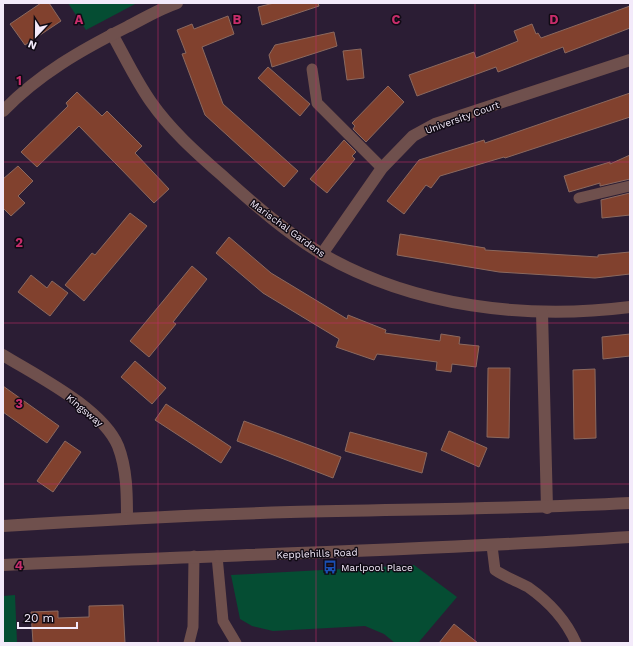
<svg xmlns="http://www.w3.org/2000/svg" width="633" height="646" font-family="'Work Sans',sans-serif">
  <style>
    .green { fill: #054d33 }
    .building { fill: #81412e; stroke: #8b695f }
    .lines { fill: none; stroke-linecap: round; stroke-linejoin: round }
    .service { stroke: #6f504d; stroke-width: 11 }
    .minor { stroke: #6f504d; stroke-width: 12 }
    .tertiary { stroke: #6f504d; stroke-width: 12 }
    .grid { fill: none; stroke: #c72d6b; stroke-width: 1; stroke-opacity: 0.55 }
    .labels { text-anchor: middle; stroke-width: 3; stroke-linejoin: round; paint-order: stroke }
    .street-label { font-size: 10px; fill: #f3eafa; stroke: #100a14 }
    .poi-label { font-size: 10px; fill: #f3eafa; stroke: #100a14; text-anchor: start }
    .grid-label { font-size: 13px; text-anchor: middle; font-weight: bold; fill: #c72d6b; stroke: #100a14; stroke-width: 3; stroke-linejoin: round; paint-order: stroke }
  </style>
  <rect width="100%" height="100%" fill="#2b1d34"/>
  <!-- green -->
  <g class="green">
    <polygon points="68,3 137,3 86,30"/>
    <polygon points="414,565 457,597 418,643 395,643 384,634 365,626 273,631 252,626 240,619 231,575"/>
    <polygon points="15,595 17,643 3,643 3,596"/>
  </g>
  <!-- building -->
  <g class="building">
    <polygon points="41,3 49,3 61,21 25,45 10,24"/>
    <polygon points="274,3 318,3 319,6 262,25 258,7"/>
    <polygon points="630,6 630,28 565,53 563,47 498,72 496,67 417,96 409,75 474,52 476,58 518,41 514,31 532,24 536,34 538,33 541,38"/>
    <polygon points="228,16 234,34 202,47 223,104 298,171 284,187 205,115 182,54 186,53 177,30 192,24 194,29"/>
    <polygon points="334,32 337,46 272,67 269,55 275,45"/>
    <polygon points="361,49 364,78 347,80 343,51"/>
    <polygon points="268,67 310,104 300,116 258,78"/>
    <polygon points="388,86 404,102 366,142 353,129 355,126 352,123"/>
    <polygon points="77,92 102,116 107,111 142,146 135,153 169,189 154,203 79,126 37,167 21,152 68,106 66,103"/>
    <polygon points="630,93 630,117 505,158 504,157 440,176 431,188 426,185 404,214 387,201 419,160 484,140 485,143"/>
    <polygon points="344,140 356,152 352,156 355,159 327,193 310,179"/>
    <polygon points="630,155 630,179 600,186 600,183 569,192 564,176 610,162 610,164"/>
    <polygon points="18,166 33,181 18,196 25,203 11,216 4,209 3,210 3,179"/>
    <polygon points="630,193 630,215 602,218 601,200"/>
    <polygon points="130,213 147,226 84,301 65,285 92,253 95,255"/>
    <polygon points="400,234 485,248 485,250 598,257 598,255 630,252 630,274 595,278 499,272 397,255"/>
    <polygon points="229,237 271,273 347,319 348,315 386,330 385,333 440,341 441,334 460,337 459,344 479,346 476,367 452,364 451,372 436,370 437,362 377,354 374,360 336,347 339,339 263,293 216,253"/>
    <polygon points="192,266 207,279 173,322 176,324 149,357 130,341"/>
    <polygon points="31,275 47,288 52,281 68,293 50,316 18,292"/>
    <polygon points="630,334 630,356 603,359 602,337"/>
    <polygon points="135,361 166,388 152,404 121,377"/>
    <polygon points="488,368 510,368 509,438 487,437"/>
    <polygon points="595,369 596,438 574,439 573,370"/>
    <polygon points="3,386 59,426 47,443 3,412"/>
    <polygon points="166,404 231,447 221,463 155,420"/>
    <polygon points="244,421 341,457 333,478 237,441"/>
    <polygon points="449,431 487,448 479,467 441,450"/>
    <polygon points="350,432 427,453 422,473 345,451"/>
    <polygon points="65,441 81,452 53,492 37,481"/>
    <polygon points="123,605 125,643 33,643 31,612 58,611 58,618 89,617 89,606"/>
    <polygon points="454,624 478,643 439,643"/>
  </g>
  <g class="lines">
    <!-- service -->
    <g class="service">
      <polyline points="312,69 317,103 382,168"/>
      <polyline points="579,198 630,186"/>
      <path d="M492,546L495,570C505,577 517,581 528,587C548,601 566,620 576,643"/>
      <polyline points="217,556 223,621 236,643"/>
      <polyline points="189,643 193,627 194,556"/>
    </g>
    <!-- minor -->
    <g class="minor">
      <path d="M112,34C125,57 136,81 151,102C172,132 199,155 226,179C256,206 287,233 322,254C414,307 526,320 630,307"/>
      <path d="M3,111C39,74 81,50 127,27C143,19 159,9 177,3"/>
      <polyline points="322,254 382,168 413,136 435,124 460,116 630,60"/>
      <polyline points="542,312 547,508"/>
      <path d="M3,355C37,376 102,408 118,446C127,469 127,495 127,518"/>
      <path d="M3,526C98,520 194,515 290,512C403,509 517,509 630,503"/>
    </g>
    <!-- tertiary -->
    <path class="tertiary" d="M3,565C212,555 421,551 630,537"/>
  </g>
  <!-- grid -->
  <path class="grid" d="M158,3V643M316,3V643M475,3V643M3,162H630M3,323H630M3,484H630"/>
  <!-- icons -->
  <defs>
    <g id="bus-bare" transform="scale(1.08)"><path d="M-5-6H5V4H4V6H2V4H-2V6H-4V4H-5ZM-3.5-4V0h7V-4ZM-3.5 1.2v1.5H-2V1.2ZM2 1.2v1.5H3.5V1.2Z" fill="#1a4fb4" stroke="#100a14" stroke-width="2.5" paint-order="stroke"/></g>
  </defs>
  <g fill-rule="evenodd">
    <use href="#bus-bare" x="330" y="567"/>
  </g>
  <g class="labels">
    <!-- street labels -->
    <g class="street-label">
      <text transform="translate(462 117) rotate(-20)" y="4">University Court</text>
      <text transform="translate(288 228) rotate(36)" y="4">Marischal Gardens</text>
      <text transform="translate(85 410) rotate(40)" y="4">Kingsway</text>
      <text transform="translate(317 553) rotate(-2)" y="4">Kepplehills Road</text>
    </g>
    <!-- poi labels -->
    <g class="poi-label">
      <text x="341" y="571">Marlpool Place</text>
    </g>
  </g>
  <g class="grid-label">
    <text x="79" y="24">A</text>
    <text x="237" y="24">B</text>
    <text x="396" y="24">C</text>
    <text x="554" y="24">D</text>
    <text x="19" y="85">1</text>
    <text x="19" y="247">2</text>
    <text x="19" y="408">3</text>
    <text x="19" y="570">4</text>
  </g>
  <!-- border -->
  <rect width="633" height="646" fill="none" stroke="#f3eafa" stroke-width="8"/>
  <!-- north arrow -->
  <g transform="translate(36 36) rotate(202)" stroke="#100a14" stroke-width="3" paint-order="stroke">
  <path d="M0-3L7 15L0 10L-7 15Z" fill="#f3eafa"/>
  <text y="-6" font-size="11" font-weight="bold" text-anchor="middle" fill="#f3eafa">N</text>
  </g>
  <!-- scale -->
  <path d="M18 622v6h59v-6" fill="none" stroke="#f3eafa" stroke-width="2"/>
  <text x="24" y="622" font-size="12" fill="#f3eafa" stroke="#100a14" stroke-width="3" paint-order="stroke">20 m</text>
</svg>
